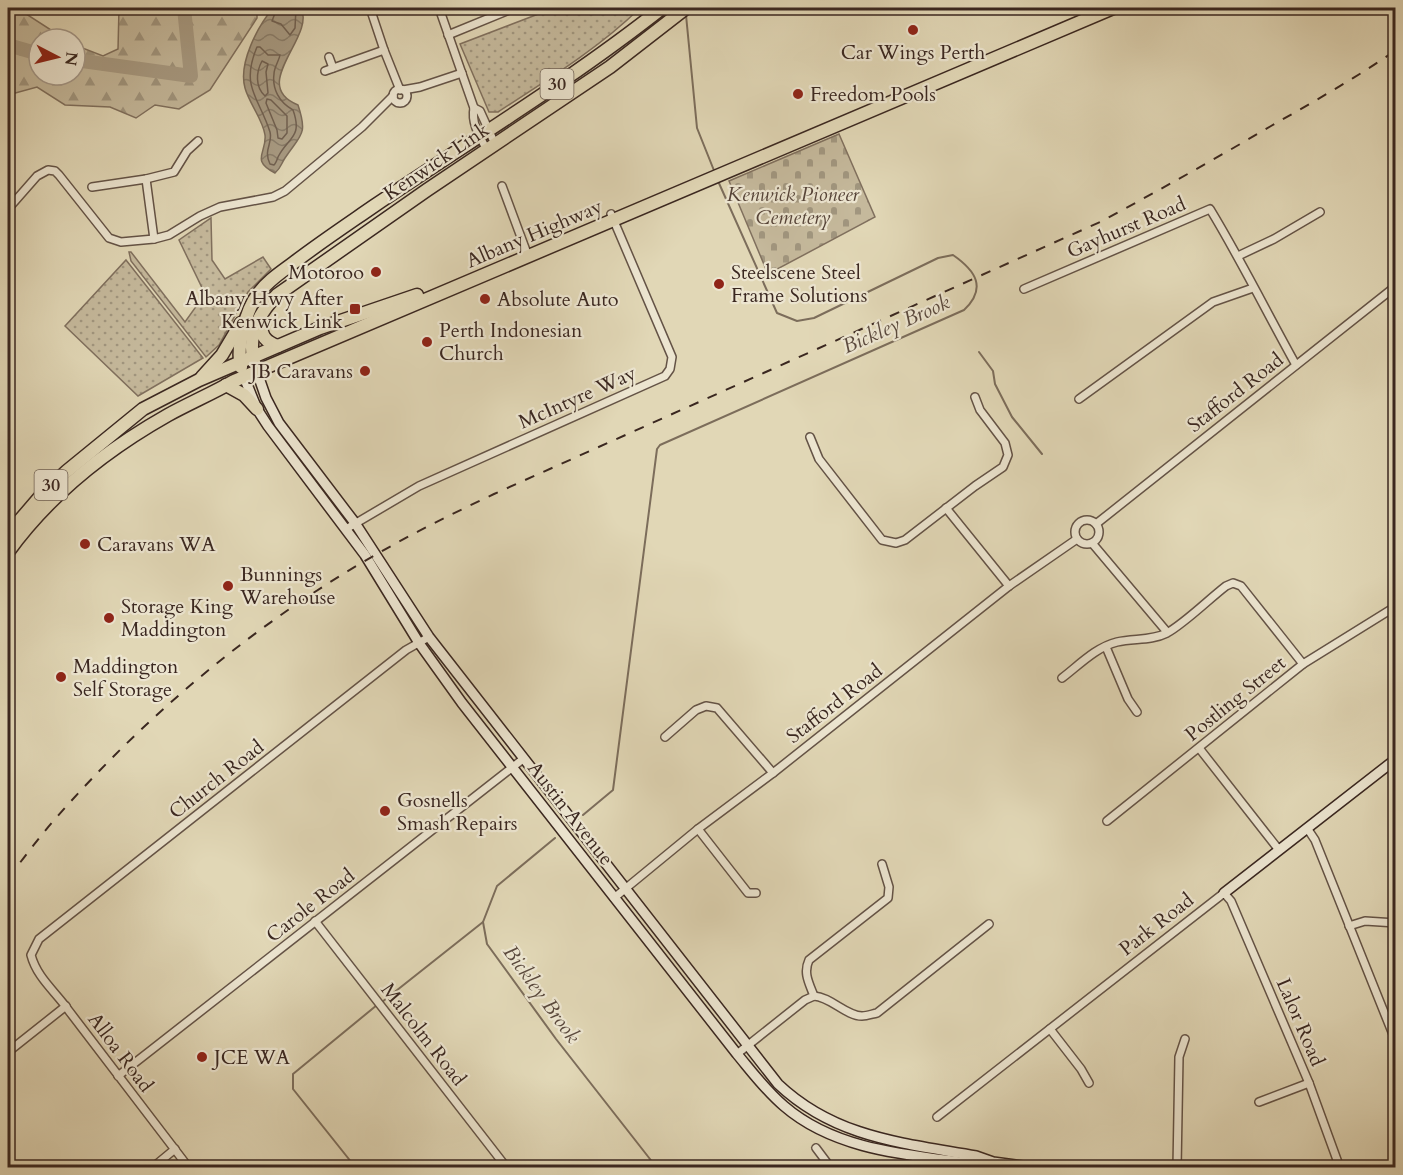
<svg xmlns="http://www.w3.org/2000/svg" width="1403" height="1175" font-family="Cardo,serif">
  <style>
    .grass { fill: url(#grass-dots); stroke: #80705e; stroke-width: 1.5 }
    .forest { fill: url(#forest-firs); stroke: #80705e; stroke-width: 1.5 }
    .cemetery { fill: url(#cemetery-stones); stroke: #80705e; stroke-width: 1.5 }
    .water { fill: url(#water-waves); stroke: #7c6d5b; stroke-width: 1.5 }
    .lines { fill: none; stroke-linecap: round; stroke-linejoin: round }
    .shore { stroke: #716152; stroke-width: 1.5 }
    .stream { stroke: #7c6d5b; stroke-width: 2 }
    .river { stroke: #a89b83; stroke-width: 14 }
    .street-casing { stroke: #645346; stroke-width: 10 }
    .secondary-casing { stroke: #3a2720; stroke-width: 12 }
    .highway-casing { stroke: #3a2720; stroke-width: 15 }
    .street { stroke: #ece5d0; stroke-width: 7 }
    .secondary { stroke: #ece5d0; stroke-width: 9 }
    .highway { stroke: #e1d7b6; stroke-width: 12 }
    .rail { stroke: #3a2720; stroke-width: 2; stroke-dasharray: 10 10; stroke-linecap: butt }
    .poi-dot { fill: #8f2418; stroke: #ece5d0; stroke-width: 2 }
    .labels { text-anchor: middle; stroke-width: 4.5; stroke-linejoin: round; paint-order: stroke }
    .shield { fill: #ece5d0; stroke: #6f6055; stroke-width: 1.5 }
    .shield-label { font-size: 18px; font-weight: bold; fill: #3a2720 }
    .poi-label { font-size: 20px; fill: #3a2720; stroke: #ece5d0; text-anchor: start }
    .street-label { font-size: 20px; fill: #3a2720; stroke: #ece5d0 }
    .park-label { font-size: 20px; font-style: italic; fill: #564439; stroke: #ece5d0 }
    .water-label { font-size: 21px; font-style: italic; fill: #5b4a3e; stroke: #ece5d0 }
  </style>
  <defs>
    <pattern id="grass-dots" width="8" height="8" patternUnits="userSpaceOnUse" patternTransform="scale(1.5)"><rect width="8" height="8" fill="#c5b99c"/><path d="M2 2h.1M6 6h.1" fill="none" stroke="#a1967f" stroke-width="1.8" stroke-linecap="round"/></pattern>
    <pattern id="forest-firs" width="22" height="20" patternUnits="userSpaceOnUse" patternTransform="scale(1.5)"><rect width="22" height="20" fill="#c5b99c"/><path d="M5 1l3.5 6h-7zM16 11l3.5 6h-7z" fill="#a1967f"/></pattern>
    <pattern id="cemetery-stones" width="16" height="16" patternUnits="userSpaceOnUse" patternTransform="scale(1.5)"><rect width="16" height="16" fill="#c5b99c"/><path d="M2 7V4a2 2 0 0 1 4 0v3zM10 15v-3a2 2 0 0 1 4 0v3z" fill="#a1967f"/></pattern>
    <pattern id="water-waves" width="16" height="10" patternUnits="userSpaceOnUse" patternTransform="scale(1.5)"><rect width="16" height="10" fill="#a89b83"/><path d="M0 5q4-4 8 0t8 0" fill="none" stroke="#8a7e6b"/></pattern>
  </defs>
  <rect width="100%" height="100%" fill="#e1d7b6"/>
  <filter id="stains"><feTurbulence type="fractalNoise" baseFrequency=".00333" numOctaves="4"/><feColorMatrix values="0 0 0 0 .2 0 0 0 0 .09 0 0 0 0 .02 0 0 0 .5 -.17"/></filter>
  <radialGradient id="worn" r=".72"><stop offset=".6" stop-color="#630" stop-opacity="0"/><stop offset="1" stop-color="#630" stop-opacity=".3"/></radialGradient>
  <!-- grass -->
  <g class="grass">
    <path d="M554,8H640C598,49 547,80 498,112H489L460,44Z"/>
    <polygon points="211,218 212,260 225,279 263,257 271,269 248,292 219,345 206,357 131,261 129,252 131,252 185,322 205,294 179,240"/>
    <polygon points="126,260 203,358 138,396 65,326"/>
  </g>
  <!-- forest -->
  <polygon class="forest" points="8,8 17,8 65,39 39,39 39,75 75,75 75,45 103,56 118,49 119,8 257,8 257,18 210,90 179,109 155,105 136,118 110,107 65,105 37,87 8,95"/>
  <!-- cemetery -->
  <polygon class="cemetery" points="839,134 875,217 768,274 729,181"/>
  <!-- water -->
  <path class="water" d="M273,8H301C316,37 248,85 298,105C308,135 301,134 285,158C281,164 281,168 275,173C250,160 267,153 265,135C263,120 249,103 245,88C238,63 258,26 273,8Z"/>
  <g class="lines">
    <!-- shore -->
    <g class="shore">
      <polyline points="277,8 272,21 281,24 290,35 295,28 296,8"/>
      <path d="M257,47H260L268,55H280C279,61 274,67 274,74C272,89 279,102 293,110C303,138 288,137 278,157C277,160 276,163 274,165L270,164C263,149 273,144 270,132C259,97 240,87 257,47Z"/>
      <path d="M262,61L268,64L266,72L268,93L265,96C255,87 256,72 262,61Z"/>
      <polygon points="267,99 271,100 287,116 287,133 282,139 278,138 277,130 266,103"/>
    </g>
    <!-- stream -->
    <g class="stream">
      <polyline points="686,15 697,128 715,173"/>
      <polyline points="979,352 993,371 995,384 1012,417 1042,454"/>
      <path d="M583,815L613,790L657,449L660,445L964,310C987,288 976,271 953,255L938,258L814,318L797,321L777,313L718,181"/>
      <polyline points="555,838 497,886 483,922 487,944 556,1039 657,1168"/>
      <polyline points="382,1002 483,922"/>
      <polyline points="356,1168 293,1089 293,1074 377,1005"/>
    </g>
    <!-- river -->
    <g class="river">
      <polyline points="8,45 39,54"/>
      <polyline points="75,60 191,76 184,8"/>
    </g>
    <!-- street casing -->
    <g class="street-casing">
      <g id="street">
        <polyline points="370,8 384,50 400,90"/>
        <path d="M439,8L474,108C471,124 480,137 487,150"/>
        <polyline points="448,35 514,8"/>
        <polyline points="329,57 333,68"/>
        <polyline points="325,71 384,50"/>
        <circle cx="400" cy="96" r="7"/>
        <polyline points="403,90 420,87 462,73"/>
        <polyline points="474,108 480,111 495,144"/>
        <polyline points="146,179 154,239"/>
        <polyline points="502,186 528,256"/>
        <polyline points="92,187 146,179 174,172 187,151 198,141"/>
        <polyline points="8,209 37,176 48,170 55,171 59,175 109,238 121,242 154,239 169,235 200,216 220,207 273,197 285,191 362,127 393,96"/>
        <polyline points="1238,256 1274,239 1320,212"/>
        <path d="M1024,289L1210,209C1241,260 1267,313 1296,365"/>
        <polyline points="1079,399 1213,302 1253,288"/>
        <polyline points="810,437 819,459 882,540 896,543 905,540 975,486 1003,467 1008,455 1005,443 980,410 975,397"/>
        <polyline points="946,508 1009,586"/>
        <circle cx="1087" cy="532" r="12"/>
        <polyline points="1096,524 1396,286"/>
        <polyline points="346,529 419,486 665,376 670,369 672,357 611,214"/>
        <polyline points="1092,543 1167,632"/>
        <polyline points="1106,647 1128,699 1137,712"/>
        <path d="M1062,678C1078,666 1096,647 1117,642C1134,638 1151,641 1167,633C1185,623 1209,599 1226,586L1233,583L1241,586L1303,664"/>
        <polyline points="665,737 696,710 706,706 717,708 773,773"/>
        <polyline points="1199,748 1279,850"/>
        <polyline points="1107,821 1303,664 1390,610"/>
        <polyline points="1307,828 1315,840 1396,1042"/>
        <polyline points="698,829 748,893 756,893"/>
        <polyline points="614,898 698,829 773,773 1009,586 1077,539"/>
        <polyline points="315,921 507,1168"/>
        <polyline points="1349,926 1365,921 1396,923"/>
        <path d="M814,996C831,997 846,1016 862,1016C867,1016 872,1014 877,1013L989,924"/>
        <polyline points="1050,1029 1081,1069 1089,1083"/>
        <polyline points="8,1052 66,1006"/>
        <path d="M737,1054L805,1000L814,996C809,983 803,973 809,960L888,898L889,887L882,864"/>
        <polyline points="118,1076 523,759"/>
        <polyline points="1259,1102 1309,1083"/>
        <polyline points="937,1117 1224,893 1231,901 1309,1083 1340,1168"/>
        <polyline points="816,1148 831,1168"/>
        <polyline points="152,1168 175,1149"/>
        <path d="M189,1168C149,1116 109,1064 69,1011C56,992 37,978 31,955L39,939L406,650L429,637"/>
        <polyline points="1177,1168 1179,1057 1185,1039"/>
      </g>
    </g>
    <!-- secondary casing -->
    <g class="secondary-casing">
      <g id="secondary">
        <path d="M257,372L266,398L279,423L355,523L429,637L778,1084C835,1138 903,1143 976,1156L993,1162L1037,1168"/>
        <path d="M244,377L257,409L268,426L365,555L419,643L462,703L737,1054C752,1072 766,1091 784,1106C836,1151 910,1155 975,1164L991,1162"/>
        <polyline points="1224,893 1396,759"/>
      </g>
    </g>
    <!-- highway casing -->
    <g class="highway-casing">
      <g id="highway">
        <path d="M262,320C259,334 265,342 278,346"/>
        <path d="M254,362C247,336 259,313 277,295L427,190L610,67L686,8"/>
        <path d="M241,367C236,347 246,310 258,294C268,280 283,271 296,261C321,242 348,224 374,206C470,141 571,80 662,8"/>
        <polyline points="202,377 222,355 241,323"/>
        <polyline points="226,385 244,395 257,409"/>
        <polyline points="8,534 45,491 67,471 143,409 199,380 320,328 417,295"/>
        <path d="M8,552C50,494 106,450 168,415C190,403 213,393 234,381L1113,8"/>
      </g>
    </g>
    <!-- street -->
    <use href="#street" class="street"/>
    <!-- secondary -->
    <use href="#secondary" class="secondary"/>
    <!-- highway -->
    <use href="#highway" class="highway"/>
    <!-- rail -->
    <path class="rail" d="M8,878C24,858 39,837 56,818C147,714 257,622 377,554C415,532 454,513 494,494L1100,222C1158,191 1215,159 1271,126C1313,102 1356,78 1396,50"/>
  </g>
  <!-- markers -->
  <g class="poi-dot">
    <circle cx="913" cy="30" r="6"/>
    <circle cx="798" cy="94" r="6"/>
    <circle cx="376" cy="272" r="6"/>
    <circle cx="719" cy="284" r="6"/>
    <circle cx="485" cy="299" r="6"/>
    <rect x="349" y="303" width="12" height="12" rx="3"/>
    <circle cx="427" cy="342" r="6"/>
    <circle cx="365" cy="371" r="6"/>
    <circle cx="85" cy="544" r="6"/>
    <circle cx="228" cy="586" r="6"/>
    <circle cx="109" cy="618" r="6"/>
    <circle cx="61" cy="677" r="6"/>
    <circle cx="385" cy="811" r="6"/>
    <circle cx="202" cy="1057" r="6"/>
  </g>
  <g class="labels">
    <!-- shield labels -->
    <g class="shield">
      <rect x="540.5" y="69" width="33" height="30" rx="4.5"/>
      <rect x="34.5" y="470" width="33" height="30" rx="4.5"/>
    </g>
    <g class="shield-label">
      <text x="557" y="90">30</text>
      <text x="51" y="491">30</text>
    </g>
    <!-- poi labels -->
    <g class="poi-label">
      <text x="913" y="59" text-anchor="middle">Car Wings Perth</text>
      <text x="810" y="101">Freedom Pools</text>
      <text x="364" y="279" text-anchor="end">Motoroo</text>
      <text x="731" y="279">Steelscene Steel<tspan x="731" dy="23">Frame Solutions</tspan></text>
      <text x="343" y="305" text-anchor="end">Albany Hwy After<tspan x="343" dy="23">Kenwick Link</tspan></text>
      <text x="497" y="306">Absolute Auto</text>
      <text x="439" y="337">Perth Indonesian<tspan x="439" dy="23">Church</tspan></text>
      <text x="353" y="378" text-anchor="end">JB Caravans</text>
      <text x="97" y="551">Caravans WA</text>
      <text x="240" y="581">Bunnings<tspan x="240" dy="23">Warehouse</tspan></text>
      <text x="121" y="613">Storage King<tspan x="121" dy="23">Maddington</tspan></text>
      <text x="73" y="673">Maddington<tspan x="73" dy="23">Self Storage</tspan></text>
      <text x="397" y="807">Gosnells<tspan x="397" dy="23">Smash Repairs</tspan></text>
      <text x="214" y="1064">JCE WA</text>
    </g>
    <!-- street labels -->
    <g class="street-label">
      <text transform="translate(436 161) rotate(-34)" y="7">Kenwick Link</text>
      <text transform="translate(1126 227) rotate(-23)" y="7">Gayhurst Road</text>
      <text transform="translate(534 233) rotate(-23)" y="7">Albany Highway</text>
      <text transform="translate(1235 392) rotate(-38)" y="7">Stafford Road</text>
      <text transform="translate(577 397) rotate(-24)" y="7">McIntyre Way</text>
      <text transform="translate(1235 698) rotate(-39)" y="7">Postling Street</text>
      <text transform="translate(834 703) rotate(-38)" y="7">Stafford Road</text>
      <text transform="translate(216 779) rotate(-38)" y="7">Church Road</text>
      <text transform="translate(571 813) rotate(52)" y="7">Austin Avenue</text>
      <text transform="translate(310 905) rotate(-38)" y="7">Carole Road</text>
      <text transform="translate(1156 924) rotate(-38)" y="7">Park Road</text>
      <text transform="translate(1301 1022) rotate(67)" y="7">Lalor Road</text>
      <text transform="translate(424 1034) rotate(52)" y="7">Malcolm Road</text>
      <text transform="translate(121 1052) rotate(53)" y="7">Alloa Road</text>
    </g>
    <!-- park labels -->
    <g class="park-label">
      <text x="793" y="201">Kenwick Pioneer<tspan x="793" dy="23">Cemetery</tspan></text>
    </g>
    <!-- water labels -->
    <g class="water-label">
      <text transform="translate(896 324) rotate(-24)" y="7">Bickley Brook</text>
      <text transform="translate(542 994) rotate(54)" y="7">Bickley Brook</text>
    </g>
  </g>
  <!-- margin -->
  <rect width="1403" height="1175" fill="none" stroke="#e1d7b6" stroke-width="30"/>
  <rect x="9" y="9" width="1385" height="1157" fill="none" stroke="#3a2720" stroke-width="3"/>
  <rect x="15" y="15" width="1373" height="1145" fill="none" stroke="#3a2720" stroke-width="1.5"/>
  <!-- north arrow -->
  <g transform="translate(57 57) rotate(97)"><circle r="28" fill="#ece5d0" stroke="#a5998a" stroke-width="1.5"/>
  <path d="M0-4.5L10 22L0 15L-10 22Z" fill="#8f2418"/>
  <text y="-9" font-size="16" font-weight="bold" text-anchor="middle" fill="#3a2720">N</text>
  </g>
  <rect width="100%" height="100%" filter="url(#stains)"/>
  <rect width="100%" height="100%" fill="url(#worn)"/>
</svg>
